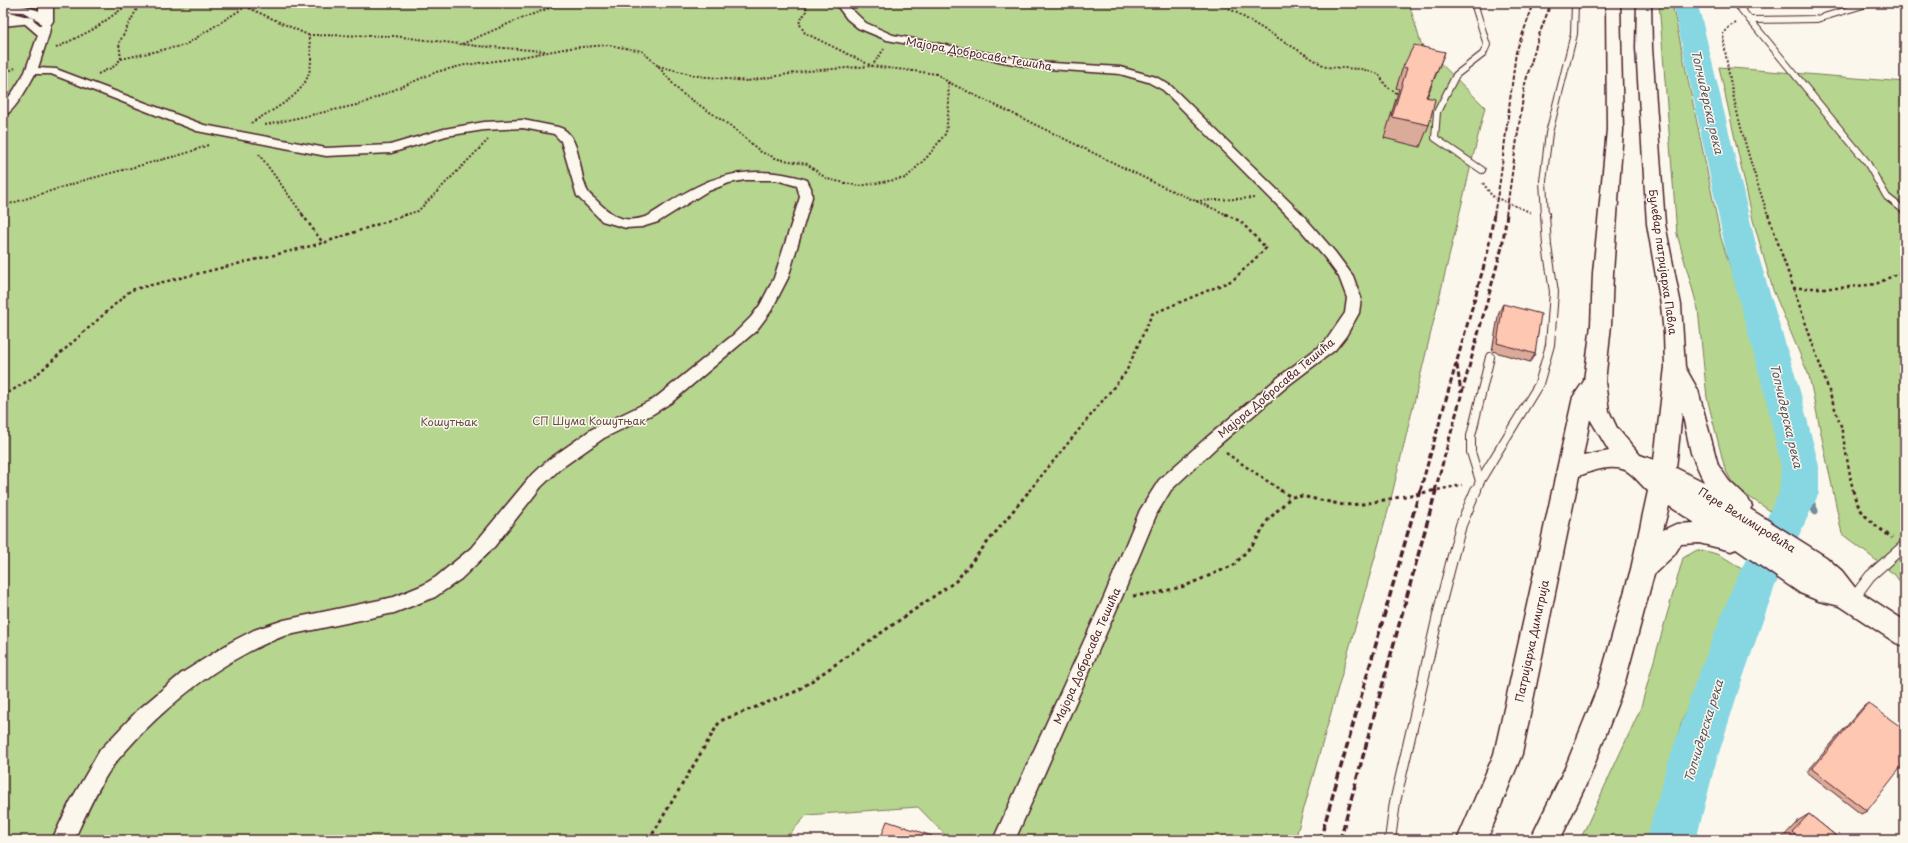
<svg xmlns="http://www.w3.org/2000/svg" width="1908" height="843" font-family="'Playpen Sans',sans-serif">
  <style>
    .green { fill: #b6d58e; stroke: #807a5c }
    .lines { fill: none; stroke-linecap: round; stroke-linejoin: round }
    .stream-far1 { stroke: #6f8d99; stroke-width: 5.5 }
    .stream { stroke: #6f8d99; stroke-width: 7 }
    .river { fill: #87d7e3; fill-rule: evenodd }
    .lane-far2-casing { stroke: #4a1f2b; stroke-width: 8 }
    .lane-far1-casing { stroke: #4a1f2b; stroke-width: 10 }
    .lane-casing { stroke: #4a1f2b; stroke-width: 12 }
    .street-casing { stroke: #4a1f2b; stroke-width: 3 }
    .secondary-casing { stroke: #4a1f2b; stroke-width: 3 }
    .path-far2 { stroke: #4a1f2b; stroke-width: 2; stroke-dasharray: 2 2; stroke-linecap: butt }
    .path-far1 { stroke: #4a1f2b; stroke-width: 2.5; stroke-dasharray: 3 3; stroke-linecap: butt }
    .path { stroke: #4a1f2b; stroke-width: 3; stroke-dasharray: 3.5 3.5; stroke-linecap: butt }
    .lane-far2 { stroke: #fbf7ec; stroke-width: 6 }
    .lane-far1 { stroke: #fbf7ec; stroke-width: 8 }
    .lane { stroke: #fbf7ec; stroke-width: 10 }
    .street { fill: #fbf7ec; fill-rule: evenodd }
    .secondary { fill: #fbf7ec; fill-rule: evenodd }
    .rail-far2 { stroke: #4a1f2b; stroke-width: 2; stroke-dasharray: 4.5 2; stroke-linecap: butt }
    .rail-far1 { stroke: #4a1f2b; stroke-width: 3; stroke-dasharray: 5.5 3; stroke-linecap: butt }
    .rail { stroke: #4a1f2b; stroke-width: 3.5; stroke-dasharray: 7 3.5; stroke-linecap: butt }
    .wall { fill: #daab99; stroke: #4a1f2b }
    .building { fill: #fec7b2; stroke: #4a1f2b }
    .labels { text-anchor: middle; stroke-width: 3; stroke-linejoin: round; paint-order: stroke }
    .street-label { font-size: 11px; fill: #4a1f2b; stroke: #fbf7ec }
    .park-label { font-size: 11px; fill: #654c44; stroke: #fbf7ec }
    .water-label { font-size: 12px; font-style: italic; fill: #5c5662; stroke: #fbf7ec }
  </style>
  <rect width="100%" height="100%" fill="#fbf7ec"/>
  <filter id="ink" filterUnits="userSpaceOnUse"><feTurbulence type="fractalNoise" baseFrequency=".025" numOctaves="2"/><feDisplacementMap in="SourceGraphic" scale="8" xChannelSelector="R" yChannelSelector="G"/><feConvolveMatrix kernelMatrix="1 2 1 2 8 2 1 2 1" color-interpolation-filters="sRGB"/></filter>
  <g filter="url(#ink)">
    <!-- green -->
    <g class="green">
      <polygon points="3,3 1409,3 1421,44 1485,107 1388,511 1295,840 950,840 918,807 807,815 784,840 3,840"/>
      <polygon points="1659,3 1672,3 1721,238 1776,410 1788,459 1787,475 1772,512 1743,493 1732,482 1725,469 1707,398 1698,309 1677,234"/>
      <polygon points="1719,67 1905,82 1905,589 1895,575 1842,534 1809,376 1773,290 1753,220"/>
      <path d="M1697,550C1718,552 1726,558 1743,570L1681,724L1651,840H1580L1640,710L1683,558Z"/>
    </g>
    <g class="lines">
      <!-- stream-far1 -->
      <polyline class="stream-far1" points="1800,476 1806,491"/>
      <!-- stream -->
      <polyline class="stream" points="1806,490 1815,511"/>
      <!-- river -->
      <polygon class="river" points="1673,3 1697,3 1701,16 1760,261 1800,391 1819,466 1819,493 1775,586 1739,689 1714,769 1696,840 1646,840 1666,769 1693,689 1733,586 1779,493 1781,466 1764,391 1728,261"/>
      <!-- lane-far2 casing -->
      <g class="lane-far2-casing">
        <g id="lane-far2">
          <polyline points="1474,3 1487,45 1483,54 1456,75 1437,112 1435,138 1482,170"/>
          <polyline points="1736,3 1866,161 1887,197 1905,211"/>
          <polyline points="1895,3 1905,5"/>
          <polyline points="1750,20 1817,19 1870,3"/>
          <polyline points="1545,215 1543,181 1549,133 1574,34 1575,3"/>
        </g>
      </g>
      <!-- lane-far1 casing -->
      <g class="lane-far1-casing">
        <g id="lane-far1">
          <polyline points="1480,481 1471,452 1471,436 1490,357"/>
          <polyline points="1476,491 1480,481 1539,384 1550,345 1554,292 1547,246 1545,214"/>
        </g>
      </g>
      <!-- lane casing -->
      <g class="lane-casing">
        <g id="lane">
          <polyline points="1853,599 1870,576 1905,545"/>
          <polyline points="1390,840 1395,802 1442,598 1461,525 1476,490"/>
        </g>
      </g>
      <!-- street casing -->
      <g class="street-casing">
        <g id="street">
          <polygon points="835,3 845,3 866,23 893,35 1035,62 1120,67 1156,77 1171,86 1302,214 1335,252 1353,276 1361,298 1359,313 1346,336 1335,350 1290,384 1218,446 1171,490 1157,513 1122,597 1015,840 993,840 1104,597 1140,510 1159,480 1206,438 1280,376 1325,342 1345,313 1347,298 1339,277 1325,258 1292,220 1163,90 1148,82 1120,74 1035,68 887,40 858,28 847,19"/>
          <path d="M3,5C20,4 40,7 51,21L49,34L38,68L56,69L204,125L326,148L390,145L444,129L484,122L523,120L558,127C582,133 578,175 588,192C590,196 596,199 599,203C615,218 626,224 648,216C664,206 679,195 696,187C730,169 771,168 807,180L811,188L812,197L788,278L771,311L756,331L672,402L653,414L604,438L560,469L541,487L494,547L461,579L435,597L394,613L284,636C230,656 182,693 142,733C132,744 121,755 112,767C97,789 85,816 74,840H52L70,802L100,750L138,710L182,673L231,642L254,630L284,620L394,597L423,585L436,577L471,548L529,478L548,460L592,429L654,399L733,335L751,317L760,305L774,278L800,197L797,186L776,180H745L729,183L706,192L658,222L642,227L626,228L602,221L577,196L561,141L554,134L523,128L484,130L446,136L391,153L326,156L197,131L51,74H35C29,85 14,113 3,116V105L14,90L25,72L38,35L23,22L6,17L5,15L10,12L31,18L41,26V22L23,12L3,11Z"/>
        </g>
      </g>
      <!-- secondary casing -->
      <g class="secondary-casing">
        <g id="secondary">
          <polygon points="3,3 11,3 8,7 3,8"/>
          <polygon points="39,3 53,3 53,21 51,24 41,24 39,21"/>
          <path d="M1606,3H1620L1623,130L1613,273L1611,325L1605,382L1609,411L1617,428L1640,455L1654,460L1665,367L1664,334L1661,305L1647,224L1636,48L1637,3H1651L1652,48L1665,224L1681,305L1685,367L1698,390L1718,465L1729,481L1748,499L1752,506L1750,509L1826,557L1842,571L1856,589L1905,621V647L1896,643L1840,606L1819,601L1800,593L1736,549L1731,551L1699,543L1681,544L1674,555L1654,574L1623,689L1590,776L1560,840H1530L1565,768L1597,689L1631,569L1648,491C1641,485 1633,474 1625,470C1611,464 1591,471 1579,476L1522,754L1487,840H1457L1494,754L1573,397L1584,381L1591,325L1593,273L1607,130ZM1682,412L1691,453L1704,482L1676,468ZM1590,419L1609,451L1583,456ZM1669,506L1695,523L1676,524L1663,530Z"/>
          <polygon points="27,16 32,17 34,20 32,23 3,26 3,18"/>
        </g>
      </g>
      <!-- path-far2 -->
      <g class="path-far2">
        <path d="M238,3L308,35C321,88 291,99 251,123"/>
        <polyline points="1214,3 1227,7 1326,67 1361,69 1379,74 1385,85 1399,95"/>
        <path d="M1736,23L1730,26L1723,34C1730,96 1748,157 1768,215"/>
        <polyline points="308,35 393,36 477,46 545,51"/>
        <polyline points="462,44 517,20 563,3"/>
        <polyline points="56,48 94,29 130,3"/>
        <polyline points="121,59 185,45 245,7"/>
        <polyline points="658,66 698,76 747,81 807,71 872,66 884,49"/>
        <polyline points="3,74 15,68"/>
        <polyline points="98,74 113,67 121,59 119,43 140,3"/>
        <polyline points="948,82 1159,185 1228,215"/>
        <polyline points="265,125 361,104 436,72 465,65 510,59 569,48 608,45 642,51 658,66 680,92 732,127 761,152 778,159 807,164 827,179 859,186 906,178 928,156 946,133 949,104 948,82 937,74 872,66 805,33 799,23 807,10 804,3"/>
        <polyline points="259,154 303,215"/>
        <polyline points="1483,183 1492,196 1532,213"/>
        <polyline points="1196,201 1255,198"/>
        <polyline points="3,206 85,180 187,153 208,145"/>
        <polyline points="405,215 418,211 488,140"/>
      </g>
      <!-- path-far1 -->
      <g class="path-far1">
        <polyline points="302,214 323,243"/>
        <polyline points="1768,214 1841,426 1853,491"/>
        <polyline points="1793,288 1839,288 1876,284 1905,270"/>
        <polyline points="3,396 34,377 131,290 323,243 408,214"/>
        <polyline points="1226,453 1282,491"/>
        <polyline points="1029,491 1126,372 1152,314 1233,280 1266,248 1240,221 1225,214"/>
        <polyline points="1432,491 1462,485"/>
      </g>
      <!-- path -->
      <g class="path">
        <polyline points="1280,490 1291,497 1301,496 1344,505 1363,504 1437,490"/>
        <path d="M1853,490C1858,515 1873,523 1892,538"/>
        <polyline points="1133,596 1157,593 1185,586 1234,565 1255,542 1268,520 1291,497"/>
        <polyline points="649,840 720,721 797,691 956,581 1030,490"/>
      </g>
      <!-- lane-far2 -->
      <use href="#lane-far2" class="lane-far2"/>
      <!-- lane-far1 -->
      <use href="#lane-far1" class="lane-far1"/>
      <!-- lane -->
      <use href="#lane" class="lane"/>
      <!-- street -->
      <use href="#street" class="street"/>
      <!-- secondary -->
      <use href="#secondary" class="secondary"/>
      <!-- rail-far2 -->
      <g class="rail-far2">
        <polyline points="1494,215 1500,181 1516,52 1534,3"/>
        <polyline points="1506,215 1525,84 1539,35 1551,3"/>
      </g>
      <!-- rail-far1 -->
      <g class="rail-far1">
        <polyline points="1457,365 1461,393"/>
        <polyline points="1420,491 1487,255 1494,214"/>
        <polyline points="1435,491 1502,247 1507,214"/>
      </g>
      <!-- rail -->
      <g class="rail">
        <polyline points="1320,840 1420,490"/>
        <polyline points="1340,840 1436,490"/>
      </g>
    </g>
    <!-- wall -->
    <g class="wall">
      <polygon points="1445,52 1427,97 1429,125 1420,147 1384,138 1399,89 1396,88 1403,67"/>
      <polygon points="1503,304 1535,354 1530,362 1492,351 1499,312"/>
      <polygon points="1868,703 1867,811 1861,814 1807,772 1863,707"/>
      <polygon points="1809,814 1841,840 1784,840 1782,838 1799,820"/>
    </g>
    <!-- building -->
    <g class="building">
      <polygon points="1414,45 1445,52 1426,97 1435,99 1429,125 1392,117 1407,68 1403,67"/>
      <polygon points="1503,304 1541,314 1535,354 1497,343"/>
      <polygon points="1868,703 1905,730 1905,762 1867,811 1812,769"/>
      <polygon points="1809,814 1841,840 1801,840 1792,832"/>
      <polygon points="887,821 932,836 931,840 880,840"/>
    </g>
  </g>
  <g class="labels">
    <!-- street labels -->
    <g class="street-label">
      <text transform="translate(979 54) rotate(10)" y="4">Мајора Добросава Тешића</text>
      <text transform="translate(1663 262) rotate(82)" y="4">Булевар патријарха Павла</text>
      <text transform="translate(1276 388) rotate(-40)" y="4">Мајора Добросава Тешића</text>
      <text transform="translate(1747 520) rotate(32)" y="4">Пере Велимировића</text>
      <text transform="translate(1532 641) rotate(-78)" y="4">Патријарха Димитрија</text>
      <text transform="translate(1087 656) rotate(-66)" y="4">Мајора Добросава Тешића</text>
    </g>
    <!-- park labels -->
    <g class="park-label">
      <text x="589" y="425">СП Шума Кошутњак</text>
      <text x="449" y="426">Кошутњак</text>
    </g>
    <!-- water labels -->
    <g class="water-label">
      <text transform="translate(1707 102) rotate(77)" y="4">Топчидерска река</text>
      <text transform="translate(1786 416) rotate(77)" y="4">Топчидерска река</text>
      <text transform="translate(1704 731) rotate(-73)" y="4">Топчидерска река</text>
    </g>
  </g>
  <!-- margin -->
  <rect width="1908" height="843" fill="none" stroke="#fbf7ec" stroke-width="16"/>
  <rect x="8" y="8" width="1892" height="827" fill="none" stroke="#4a1f2b" stroke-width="1.5" filter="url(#ink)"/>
</svg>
